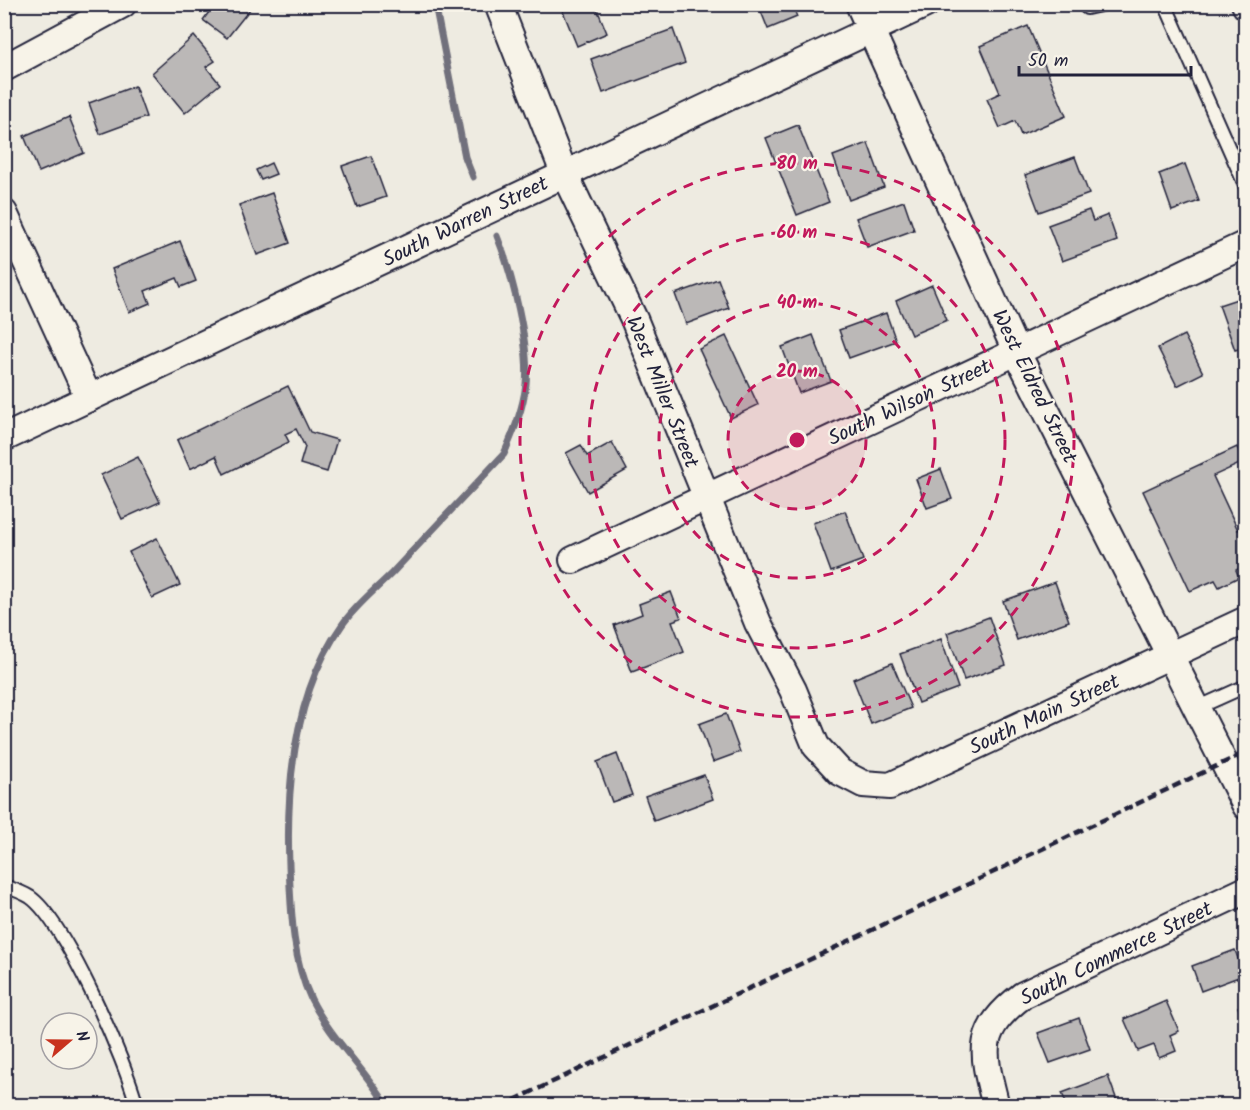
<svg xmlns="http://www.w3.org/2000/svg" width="1250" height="1110" font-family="Kalam,sans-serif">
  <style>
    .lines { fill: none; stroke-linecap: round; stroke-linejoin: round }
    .stream { stroke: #716f7b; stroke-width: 7 }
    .building { fill: #bbb8b7; stroke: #22223b; stroke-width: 1.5 }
    .lane-casing { stroke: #22223b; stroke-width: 16 }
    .street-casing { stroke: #22223b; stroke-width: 30 }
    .lane { stroke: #f7f3e8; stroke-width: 12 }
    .street { stroke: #f7f3e8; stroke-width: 26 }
    .rail { stroke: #22223b; stroke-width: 4.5; stroke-dasharray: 9 4.5; stroke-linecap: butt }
    .ring { fill: none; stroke: #c2185b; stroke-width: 3; stroke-dasharray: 10 8 }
    .labels { text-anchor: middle; stroke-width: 4.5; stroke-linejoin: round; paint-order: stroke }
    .street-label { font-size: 21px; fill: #22223b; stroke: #f7f3e8 }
    .centre { fill: #c2185b; stroke: #f7f3e8; stroke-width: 3 }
    .ring-label { font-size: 18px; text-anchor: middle; font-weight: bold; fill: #c2185b; stroke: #f7f3e8; stroke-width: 4.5; stroke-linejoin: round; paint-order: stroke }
  </style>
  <rect width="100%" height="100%" fill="#eeebe1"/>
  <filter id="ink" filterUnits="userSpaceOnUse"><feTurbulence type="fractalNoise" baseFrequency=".0167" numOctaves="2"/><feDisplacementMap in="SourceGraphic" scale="12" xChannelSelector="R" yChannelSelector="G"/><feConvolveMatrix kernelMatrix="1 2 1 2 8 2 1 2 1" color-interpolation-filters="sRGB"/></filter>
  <g filter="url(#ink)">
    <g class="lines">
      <!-- stream -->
      <g class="stream">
        <polyline points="435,4 465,157 473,177"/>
        <path d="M387,1106C364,1068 331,1039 311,999C292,959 291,909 289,865C286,786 294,692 342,625C355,606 375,590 392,573C429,533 467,494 504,454C514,431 523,409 526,384C530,345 512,273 497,236"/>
      </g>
    </g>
    <!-- building -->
    <g class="building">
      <polygon points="215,4 254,4 227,38 203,20"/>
      <polygon points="560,4 595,4 607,33 577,46"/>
      <polygon points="758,4 792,4 797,17 768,29"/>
      <polygon points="1028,26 1066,116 1021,135 1015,121 1000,128 987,99 1000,93 980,46"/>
      <polygon points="673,29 685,63 603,93 591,59"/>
      <polygon points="194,36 215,61 206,67 220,84 185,113 152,73"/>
      <polygon points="135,86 146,117 100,134 89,103"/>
      <polygon points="69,117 84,153 39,172 24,136"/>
      <polygon points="798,125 829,202 797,215 766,138"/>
      <polygon points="868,143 884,187 849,200 833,156"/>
      <polygon points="371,156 386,197 357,207 342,166"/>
      <polygon points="1075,157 1089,194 1039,212 1025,175"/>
      <polygon points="271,163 276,174 261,180 256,170"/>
      <polygon points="1185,164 1199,201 1172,211 1159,174"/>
      <polygon points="272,193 290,243 257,255 239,205"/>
      <polygon points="904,201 914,230 867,247 856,218"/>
      <polygon points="1089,210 1093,221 1108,215 1117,241 1062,261 1048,225"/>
      <polygon points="180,241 196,281 181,287 177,278 145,291 150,303 129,312 112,269"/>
      <polygon points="718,279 729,308 686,324 675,294"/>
      <polygon points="932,285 947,320 911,335 896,301"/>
      <polygon points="1246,296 1246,347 1235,350 1219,305"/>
      <polygon points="886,313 896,341 849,358 839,330"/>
      <polygon points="813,335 831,381 799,393 782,347"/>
      <polygon points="1184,335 1203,373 1177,386 1158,348"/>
      <polygon points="726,336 758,405 731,418 699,349"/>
      <polygon points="288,386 310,432 337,440 327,472 300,464 305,447 296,429 285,434 289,442 224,474 216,456 190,469 177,440"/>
      <polygon points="612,442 627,470 588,492 566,453 581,445 587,456"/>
      <polygon points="1237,447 1244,462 1213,476 1238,530 1246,527 1246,565 1236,570 1239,577 1219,587 1215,580 1190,591 1143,491"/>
      <polygon points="138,457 160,502 122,519 101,475"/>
      <polygon points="941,469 952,499 927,508 916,479"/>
      <polygon points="845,511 863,560 831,572 813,523"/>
      <polygon points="157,538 180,585 152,598 129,552"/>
      <polygon points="1055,582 1069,621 1017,640 1003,601"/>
      <polygon points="671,592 681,618 672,621 684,652 632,672 614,625 642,614 639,604"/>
      <polygon points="989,617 1006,665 964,680 947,633"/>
      <polygon points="941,639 958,688 918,703 900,654"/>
      <polygon points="892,663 911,708 871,724 853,679"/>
      <polygon points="726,714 740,752 713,762 699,724"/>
      <polygon points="617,754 632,795 612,802 597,762"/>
      <polygon points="704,775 713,799 654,821 645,796"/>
      <polygon points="1235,950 1244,975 1201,991 1192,966"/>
      <polygon points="1166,1001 1179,1031 1170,1035 1176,1051 1159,1058 1154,1045 1138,1051 1124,1019"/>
      <polygon points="1246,1005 1246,1028 1238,1007"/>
      <polygon points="1079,1018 1090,1049 1050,1063 1038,1033"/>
      <polygon points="1108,1076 1119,1106 1067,1106 1062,1093"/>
    </g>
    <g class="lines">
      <!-- lane casing -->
      <g class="lane-casing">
        <g id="lane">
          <polyline points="1083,4 1087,8 1105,4"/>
          <polyline points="1165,4 1246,187"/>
          <polyline points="1197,708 1246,686"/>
          <path d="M4,886C13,889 22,892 30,897C65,921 126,1062 137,1106"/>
        </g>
      </g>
      <!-- street casing -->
      <g class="street-casing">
        <g id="street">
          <polyline points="498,4 564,173 634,319 758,623 793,690 816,746 840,772 863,784 890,786 1246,620"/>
          <polyline points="859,4 1016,351 1246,806"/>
          <polyline points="1245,4 1246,6"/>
          <polyline points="4,68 123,4"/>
          <polyline points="4,213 89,398"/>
          <polyline points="4,438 926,4"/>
          <polyline points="573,560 1246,244"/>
          <path d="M996,1106C982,1051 975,1032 1023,995L1246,890"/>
        </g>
      </g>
      <!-- lane -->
      <use href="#lane" class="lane"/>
      <!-- street -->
      <use href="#street" class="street"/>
      <!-- rail -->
      <polyline class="rail" points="502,1106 1246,752"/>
    </g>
  </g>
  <!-- distance rings -->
  <circle cx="797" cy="440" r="69" fill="#c2185b" fill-opacity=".12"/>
  <g class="ring">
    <circle cx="797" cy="440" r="69"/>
    <circle cx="797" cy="440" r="138"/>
    <circle cx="797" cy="440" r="208"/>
    <circle cx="797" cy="440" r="277"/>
  </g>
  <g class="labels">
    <!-- street labels -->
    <g class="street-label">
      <text transform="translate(465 221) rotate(-26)" y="7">South Warren Street</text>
      <text transform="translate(1035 386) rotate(64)" y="7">West Eldred Street</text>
      <text transform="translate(663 392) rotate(68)" y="7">West Miller Street</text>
      <text transform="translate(909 402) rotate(-25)" y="7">South Wilson Street</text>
      <text transform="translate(1044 714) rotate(-25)" y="7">South Main Street</text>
      <text transform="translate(1116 953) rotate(-26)" y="7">South Commerce Street</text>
    </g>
  </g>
  <circle cx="797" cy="440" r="9" class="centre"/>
  <g class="ring-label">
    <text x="797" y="169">80 m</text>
    <text x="797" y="238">60 m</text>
    <text x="797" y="308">40 m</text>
    <text x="797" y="377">20 m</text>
  </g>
  <!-- margin -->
  <rect width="1250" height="1110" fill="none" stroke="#f7f3e8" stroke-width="24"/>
  <rect x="12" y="12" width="1226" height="1086" fill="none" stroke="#22223b" stroke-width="2" filter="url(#ink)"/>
  <!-- north arrow -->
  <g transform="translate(69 1041) rotate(70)"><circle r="28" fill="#f7f3e8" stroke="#a29fa3" stroke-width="1.5"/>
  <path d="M0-4.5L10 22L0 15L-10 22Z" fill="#c8321e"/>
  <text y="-9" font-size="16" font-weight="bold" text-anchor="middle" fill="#22223b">N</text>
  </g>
  <!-- scale -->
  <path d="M1019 66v9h172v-9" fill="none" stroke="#22223b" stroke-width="3"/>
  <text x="1028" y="66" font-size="18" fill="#22223b" stroke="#f7f3e8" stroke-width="4.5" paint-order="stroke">50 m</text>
</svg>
